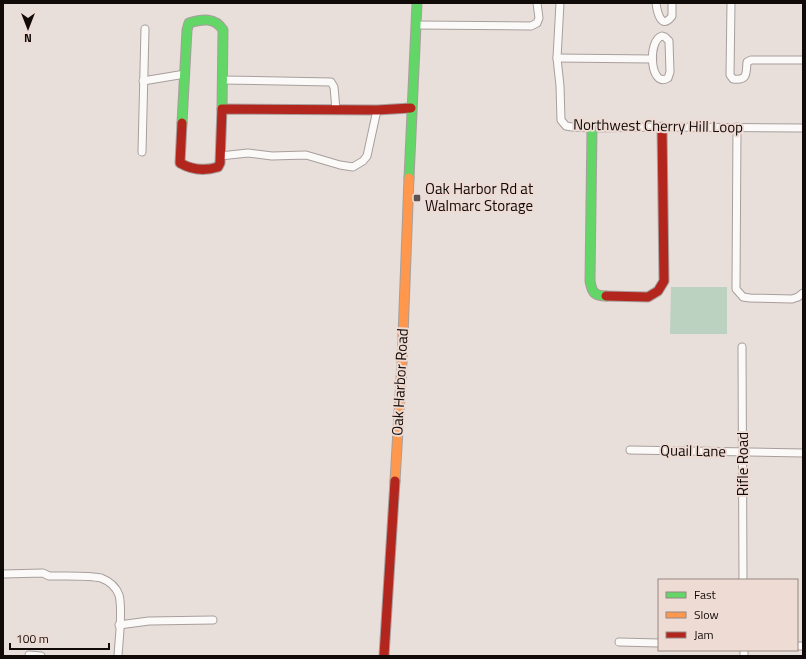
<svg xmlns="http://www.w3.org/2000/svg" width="806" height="659" font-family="'Titillium Web',sans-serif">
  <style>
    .green { fill: #bbd2c0 }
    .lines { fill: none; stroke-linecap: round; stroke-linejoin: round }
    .street-casing { stroke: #a79f9c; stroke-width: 9 }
    .fast-casing { stroke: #a79f9c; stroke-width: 11 }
    .slow-casing { stroke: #a79f9c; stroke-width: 11 }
    .jam-casing { stroke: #a79f9c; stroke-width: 11 }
    .street { stroke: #fcfaf9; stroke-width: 7 }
    .fast { stroke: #63d668; stroke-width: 9 }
    .slow { stroke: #ff974d; stroke-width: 9 }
    .jam { stroke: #b3261e; stroke-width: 9 }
    .poi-dot { fill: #5c5452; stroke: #eedbd4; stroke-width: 1.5 }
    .labels { text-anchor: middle; stroke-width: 4; stroke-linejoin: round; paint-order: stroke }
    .street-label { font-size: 15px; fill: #100a08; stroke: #eedbd4 }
    .poi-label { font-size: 15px; fill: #100a08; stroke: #eedbd4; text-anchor: start }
  </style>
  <rect width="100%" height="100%" fill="#e8deda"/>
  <!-- green -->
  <polygon class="green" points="671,287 727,287 727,334 670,334"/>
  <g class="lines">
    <!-- street casing -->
    <g class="street-casing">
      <g id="street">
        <polyline points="560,3 557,58 560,86 561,120 566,126 572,127 592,128 662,127 803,128"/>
        <path d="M656,3C657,11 661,31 672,16V3"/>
        <path d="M731,3L730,75L733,79C748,81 746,73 747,62L751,60H803"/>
        <polyline points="416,25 531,26 537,23 539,18 537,3"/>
        <path d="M662,36L665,37L669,41L670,72L668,78C650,89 647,40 662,36Z"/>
        <polyline points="557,58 652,59"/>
        <polyline points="222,80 331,82 334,87 336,110"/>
        <polyline points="143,81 185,74"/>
        <polyline points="737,127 736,289 743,297 750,298 792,299 798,297 803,293"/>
        <polyline points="142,152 145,29"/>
        <polyline points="220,156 248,153 272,156 306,155 340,165 353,167 363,161 367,156 377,110"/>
        <polyline points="742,347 743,580"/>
        <polyline points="630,450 803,453"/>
        <path d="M3,574L43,573L49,576C62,576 90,575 101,578C109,581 116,587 119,595C123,610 119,639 118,656"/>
        <polyline points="119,625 149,621 213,620"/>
        <polyline points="619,642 659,643"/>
        <polyline points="797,646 803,646"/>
        <polyline points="29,655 41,656"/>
        <polyline points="744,656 744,650"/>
      </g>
    </g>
    <!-- fast casing -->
    <g class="fast-casing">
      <g id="fast">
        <path d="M182,123L187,30L189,23C202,19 215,17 223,30L222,109"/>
        <path d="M592,128L590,281C592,292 594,296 606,296"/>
        <polyline points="409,178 417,3"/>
      </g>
    </g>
    <!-- slow casing -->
    <g class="slow-casing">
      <polyline id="slow" points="395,481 402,362 409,178"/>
    </g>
    <!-- jam casing -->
    <g class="jam-casing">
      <g id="jam">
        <path d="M182,123L180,163C192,170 205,171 218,167L220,163L222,109L377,110L411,108"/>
        <polyline points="606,296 648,297 658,291 664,281 662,127"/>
        <polyline points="384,656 395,481"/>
      </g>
    </g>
    <!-- street -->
    <use href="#street" class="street"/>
    <!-- fast -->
    <use href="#fast" class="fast"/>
    <!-- slow -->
    <use href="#slow" class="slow"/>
    <!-- jam -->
    <use href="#jam" class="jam"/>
  </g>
  <!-- markers -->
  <rect class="poi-dot" x="413" y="194" width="8" height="8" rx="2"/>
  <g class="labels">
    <!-- street labels -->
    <g class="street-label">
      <text transform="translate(658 126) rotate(1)" y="5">Northwest Cherry Hill Loop</text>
      <text transform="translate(400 382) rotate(-87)" y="5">Oak Harbor Road</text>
      <text transform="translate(693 451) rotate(1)" y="5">Quail Lane</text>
      <text transform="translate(743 464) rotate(-90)" y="5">Rifle Road</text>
    </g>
    <!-- poi labels -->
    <g class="poi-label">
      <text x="425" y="194">Oak Harbor Rd at<tspan x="425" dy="17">Walmarc Storage</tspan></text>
    </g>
  </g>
  <!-- border -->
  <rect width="806" height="659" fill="none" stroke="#100a08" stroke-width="8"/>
  <!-- legend -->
  <rect x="658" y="579" width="140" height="72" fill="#eedbd4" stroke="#958782"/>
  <rect x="666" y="592" width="20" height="6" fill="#63d668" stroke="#958782"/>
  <text x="694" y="599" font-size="12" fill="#100a08">Fast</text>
  <rect x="666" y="612" width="20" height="6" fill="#ff974d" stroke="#958782"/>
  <text x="694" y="619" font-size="12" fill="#100a08">Slow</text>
  <rect x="666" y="632" width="20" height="6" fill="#b3261e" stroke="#958782"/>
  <text x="694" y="639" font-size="12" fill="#100a08">Jam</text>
  <!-- north arrow -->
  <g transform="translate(28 28) rotate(180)" stroke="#eedbd4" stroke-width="3" paint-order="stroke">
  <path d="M0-3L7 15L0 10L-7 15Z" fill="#100a08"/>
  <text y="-6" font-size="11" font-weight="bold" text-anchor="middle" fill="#100a08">N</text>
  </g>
  <!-- scale -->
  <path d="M10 643v6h99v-6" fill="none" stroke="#100a08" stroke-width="2"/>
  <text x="16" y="643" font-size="12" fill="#100a08" stroke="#eedbd4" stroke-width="3" paint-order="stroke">100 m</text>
</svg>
